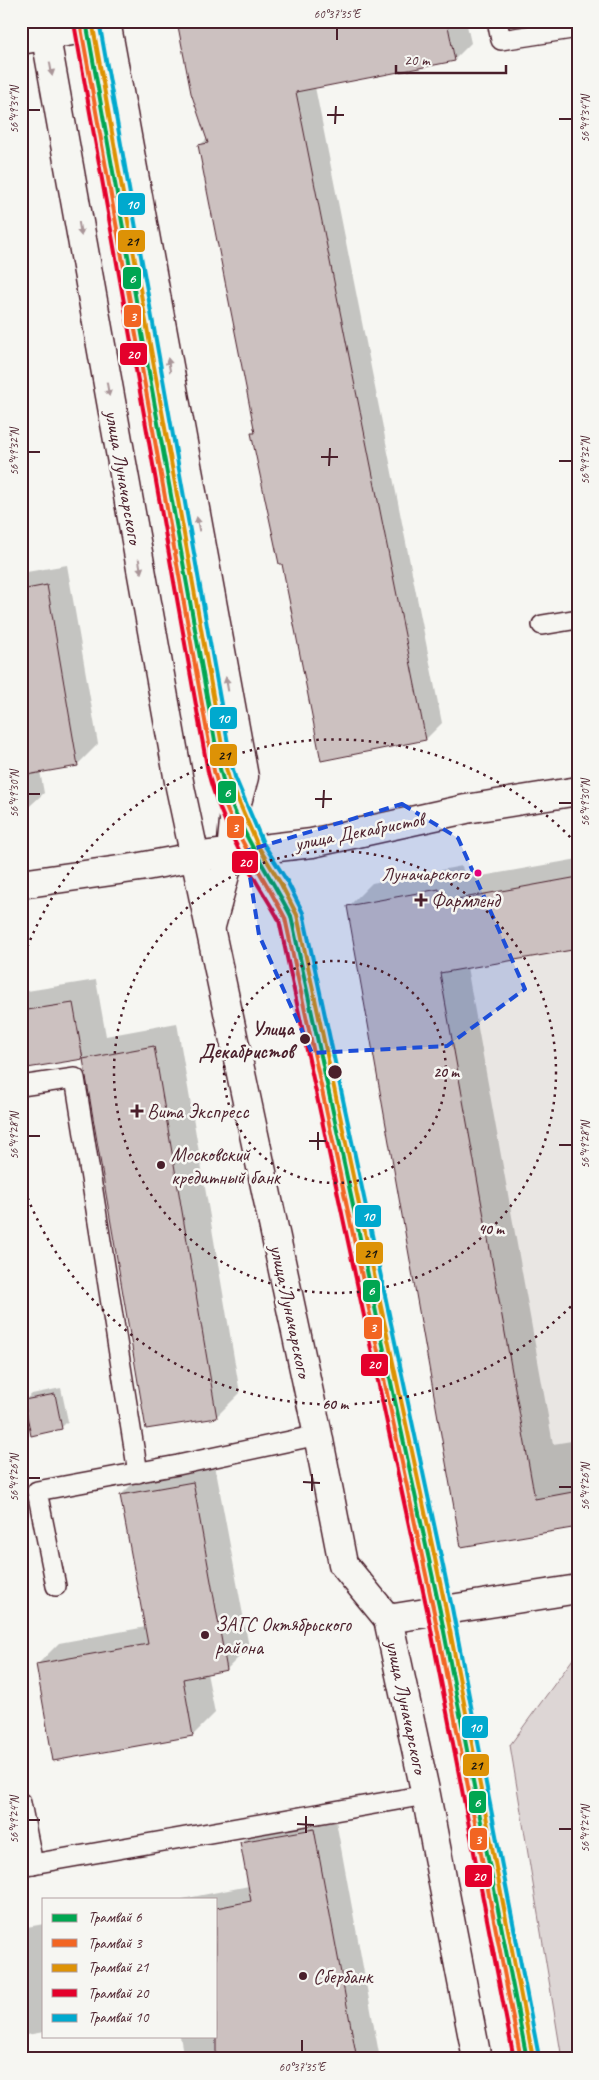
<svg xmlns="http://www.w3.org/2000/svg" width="599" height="2080" font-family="Caveat,sans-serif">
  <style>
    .built { fill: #e9e6e3 }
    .green { fill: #ddd6d5; stroke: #947a80 }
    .shadow { fill: #0003 }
    .building { fill: #ccc1c0; stroke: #4a1f2b }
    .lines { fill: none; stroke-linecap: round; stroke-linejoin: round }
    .lane-casing { stroke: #4a1f2b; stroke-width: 22 }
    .street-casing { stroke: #4a1f2b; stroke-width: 31 }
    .secondary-casing { stroke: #4a1f2b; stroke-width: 31 }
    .lane { stroke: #f6f6f2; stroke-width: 19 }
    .street { stroke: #f6f6f2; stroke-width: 28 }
    .secondary { stroke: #f6f6f2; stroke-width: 28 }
    .tram-1-casing { stroke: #f6f6f2; stroke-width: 8 }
    .tram-2-casing { stroke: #f6f6f2; stroke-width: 8 }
    .tram-3-casing { stroke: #f6f6f2; stroke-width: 8 }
    .tram-4-casing { stroke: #f6f6f2; stroke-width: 8 }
    .tram-5-casing { stroke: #f6f6f2; stroke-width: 8 }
    .tram-1 { stroke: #00a651; stroke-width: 4 }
    .tram-2 { stroke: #f26522; stroke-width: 4 }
    .tram-3 { stroke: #dd9206; stroke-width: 4 }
    .tram-4 { stroke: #e4002b; stroke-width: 4 }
    .tram-5 { stroke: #00a9ce; stroke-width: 4 }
    .oneway { fill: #a99598 }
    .marked { fill: #1d4ed8; fill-opacity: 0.2; stroke: #1d4ed8; stroke-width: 4; stroke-dasharray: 10 6; stroke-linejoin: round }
    .ticks { fill: none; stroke: #4a1f2b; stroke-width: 2 }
    .ring { fill: none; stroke: #4a1f2b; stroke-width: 2.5; stroke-dasharray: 2.5 5 }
    .bus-dot { fill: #e5007d; stroke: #f6f6f2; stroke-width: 2 }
    .poi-dot { fill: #4a1f2b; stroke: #f6f6f2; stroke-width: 2 }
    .labels { text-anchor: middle; stroke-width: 5; stroke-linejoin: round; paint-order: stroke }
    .bus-label { font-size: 19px; fill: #4a1f2b; stroke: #f6f6f2; text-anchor: end }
    .street-label { font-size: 20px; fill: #4a1f2b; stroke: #f6f6f2 }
    .poi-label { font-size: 20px; fill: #4a1f2b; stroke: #f6f6f2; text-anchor: start }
    .stop-label { font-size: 20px; font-weight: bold; fill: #4a1f2b; stroke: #f6f6f2; text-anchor: end }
    .centre { fill: #4a1f2b; stroke: #f6f6f2; stroke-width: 2.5 }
    .ring-label { font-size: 15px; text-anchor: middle; font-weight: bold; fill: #4a1f2b; stroke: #f6f6f2; stroke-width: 5; stroke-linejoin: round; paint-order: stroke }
    .line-badge { stroke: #f6f6f2; stroke-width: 2 }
    .badge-label { font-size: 14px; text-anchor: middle; font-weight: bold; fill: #fff }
    .pale-badge-label { font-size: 14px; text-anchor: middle; font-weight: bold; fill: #111 }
    .neatline { fill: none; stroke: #4a1f2b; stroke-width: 2 }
    .ticks-label { font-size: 12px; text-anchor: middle; fill: #4a1f2b }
  </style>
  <rect width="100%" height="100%" fill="#f6f6f2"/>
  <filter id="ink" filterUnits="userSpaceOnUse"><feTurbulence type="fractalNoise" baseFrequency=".02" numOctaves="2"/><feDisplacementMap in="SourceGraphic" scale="10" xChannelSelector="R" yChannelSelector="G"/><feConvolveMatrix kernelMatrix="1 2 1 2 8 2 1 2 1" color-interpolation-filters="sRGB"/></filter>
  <g filter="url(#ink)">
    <!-- built -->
    <polygon class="built" points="578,886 578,1499 495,1512 394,918"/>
    <!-- green -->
    <polygon class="green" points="578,1652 578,2059 562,2059 510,1745"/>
    <!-- shadow -->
    <g class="shadow">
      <polygon points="178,21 466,21 471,43 454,60 315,87 442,723 426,739 283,563 253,434 256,430 199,146 208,138"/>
      <polygon points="67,565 98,744 77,765 40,771 44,793 21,814 21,573"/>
      <polygon points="578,859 578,948 467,967 553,1444 578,1440 578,1526 462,1546 348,907 372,883 462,866 465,879"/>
      <polygon points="96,980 106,1036 177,1023 240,1393 217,1416 147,1428 84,1057 21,1068 21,992"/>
      <polygon points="61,1388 68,1421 61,1428 25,1400 32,1394"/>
      <polygon points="214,1460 249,1647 227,1669 207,1673 215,1713 193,1735 37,1665 59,1643 146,1627 121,1495 143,1473"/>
      <polygon points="334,1810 380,2059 184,2059 180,2036 216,2036 216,1899 182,1899 249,1886 241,1842 261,1823"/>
      <polygon points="44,1924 44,2032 21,2036 21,1928"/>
    </g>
    <!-- building -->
    <g class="building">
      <polygon points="177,21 447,21 455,61 296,92 426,740 321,761 282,564 279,564 251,433 255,433 198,145 208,143 191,93"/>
      <polygon points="47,585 78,766 21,776 21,590"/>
      <polygon points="578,877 578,949 440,973 535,1499 578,1491 578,1527 461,1547 347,906 439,889 441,902"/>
      <polygon points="73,1003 83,1059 21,1069 21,1011"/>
      <polygon points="154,1046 217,1418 146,1429 83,1059"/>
      <polygon points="55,1394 62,1429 31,1436 24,1400"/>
      <polygon points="193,1482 227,1670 183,1679 193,1736 53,1761 36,1664 148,1644 120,1495"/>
      <polygon points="314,1829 357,2059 216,2059 216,1908 251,1901 240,1842"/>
    </g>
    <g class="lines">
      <!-- lane casing -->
      <g class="lane-casing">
        <g id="lane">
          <polyline points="497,21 501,40 578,28"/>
          <polyline points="542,625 578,619"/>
          <polyline points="21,1086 75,1078 138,1473"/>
          <polyline points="56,1586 37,1491 178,1465 318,1435"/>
          <polyline points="21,1803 33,1864"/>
          <polyline points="21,1866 426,1795"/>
        </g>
      </g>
      <!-- street casing -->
      <g class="street-casing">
        <g id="street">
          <polyline points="21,40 106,25"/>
          <polyline points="388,1619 578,1589"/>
        </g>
      </g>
      <!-- secondary casing -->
      <g class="secondary-casing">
        <g id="secondary">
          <polyline points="43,21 180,787 318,1435 343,1564 388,1619 426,1795 477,2059"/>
          <polyline points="106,21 244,777 235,810 231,853 211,926"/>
          <polyline points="21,884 140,867 194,857 312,843 466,809 578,791"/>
        </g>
      </g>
      <!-- lane -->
      <use href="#lane" class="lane"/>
      <!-- street -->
      <use href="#street" class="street"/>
      <!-- secondary -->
      <use href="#secondary" class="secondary"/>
      <!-- tram-1 casing -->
      <g class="tram-1-casing">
        <path id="tram-1" d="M86,21L220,769C233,822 266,868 291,916L440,1611L527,2059"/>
      </g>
      <!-- tram-2 casing -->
      <g class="tram-2-casing">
        <path id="tram-2" d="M80,22L214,771C227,824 260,870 285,918L434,1612L521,2059"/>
      </g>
      <!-- tram-3 casing -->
      <g class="tram-3-casing">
        <polyline id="tram-3" points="92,21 226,768 229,779 258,846 281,884 297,915 446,1610 533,2058"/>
      </g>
      <!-- tram-4 casing -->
      <g class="tram-4-casing">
        <path id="tram-4" d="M74,23L208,772C215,800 228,829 241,854C252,877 267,898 279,920L428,1614L514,2059"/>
      </g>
      <!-- tram-5 casing -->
      <g class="tram-5-casing">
        <polyline id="tram-5" points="99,21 232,766 235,777 263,843 287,881 303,913 452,1608 539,2057"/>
      </g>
      <!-- tram-1 -->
      <use href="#tram-1" class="tram-1"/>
      <!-- tram-2 -->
      <use href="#tram-2" class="tram-2"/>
      <!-- tram-3 -->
      <use href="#tram-3" class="tram-3"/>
      <!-- tram-4 -->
      <use href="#tram-4" class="tram-4"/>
      <!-- tram-5 -->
      <use href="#tram-5" class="tram-5"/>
    </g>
    <!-- one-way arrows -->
    <defs><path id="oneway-solid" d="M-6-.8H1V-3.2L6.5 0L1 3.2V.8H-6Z" transform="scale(1.25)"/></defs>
    <g class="oneway">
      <use href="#oneway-solid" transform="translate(51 69) rotate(80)"/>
      <use href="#oneway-solid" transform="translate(80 229) rotate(80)"/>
      <use href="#oneway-solid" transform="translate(169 365) rotate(-100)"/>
      <use href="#oneway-solid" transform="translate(108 389) rotate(80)"/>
      <use href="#oneway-solid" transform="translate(198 524) rotate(-100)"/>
      <use href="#oneway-solid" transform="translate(140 566) rotate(80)"/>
      <use href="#oneway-solid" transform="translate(227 684) rotate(-100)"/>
    </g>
  </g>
  <!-- marked area -->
  <path class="marked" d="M402,804L458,838L525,989L447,1046L312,1053L259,935L246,851Z"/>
  <!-- ticks -->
  <path class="ticks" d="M337,40V28M28,110H40M327,115H344M559,119H572M335,124L336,106M28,452H40M321,457H338M559,461H572M329,466L330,448M28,794H40M315,799H332M559,803H572M323,808L324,790M28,1136H40M309,1141H326M559,1145H572M318,1150V1132M28,1478H40M303,1482L320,1483M559,1487H572M312,1491V1474M28,1820H40M297,1824L314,1825M559,1829H572M306,1833V1816M302,2052V2040"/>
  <!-- distance rings -->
  <g class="ring">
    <circle cx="335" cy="1072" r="111"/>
    <circle cx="335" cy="1072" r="221"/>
    <path d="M576 1301A332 332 0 0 1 22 1183M22 961A332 332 0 0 1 576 843"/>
  </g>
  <!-- markers -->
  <circle class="bus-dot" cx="478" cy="873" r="4.5"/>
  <g class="poi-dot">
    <path d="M418.5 892.5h5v5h5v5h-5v5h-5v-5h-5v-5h5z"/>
    <circle cx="305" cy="1039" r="6"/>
    <path d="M134.5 1103.5h5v5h5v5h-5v5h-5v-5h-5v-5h5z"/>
    <circle cx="161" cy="1165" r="5"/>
    <circle cx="205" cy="1635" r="5"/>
    <circle cx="303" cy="1976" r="5"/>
  </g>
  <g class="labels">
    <!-- bus labels -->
    <g class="bus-label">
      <text x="469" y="880">Луначарского</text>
    </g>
    <!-- street labels -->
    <g class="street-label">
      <text transform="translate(124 477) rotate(80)" y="7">улица Луначарского</text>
      <text transform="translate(359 831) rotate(-11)" y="7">улица Декабристов</text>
      <text transform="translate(291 1311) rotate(78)" y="7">улица Луначарского</text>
      <text transform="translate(407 1707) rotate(78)" y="7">улица Луначарского</text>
    </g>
    <!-- poi labels -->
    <g class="poi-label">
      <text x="431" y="907">Фармленд</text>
      <text x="147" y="1118">Вита Экспресс</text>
      <text x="171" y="1161">Московский<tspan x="171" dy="23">кредитный банк</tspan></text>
      <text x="215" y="1631">ЗАГС Октябрьского<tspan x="215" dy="23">района</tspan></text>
      <text x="313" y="1983">Сбербанк</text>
    </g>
    <!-- stop labels -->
    <g class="stop-label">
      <text x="294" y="1035">Улица<tspan x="294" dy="23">Декабристов</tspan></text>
    </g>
  </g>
  <circle cx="335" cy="1072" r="8" class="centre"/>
  <g class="ring-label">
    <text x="446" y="1077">20 m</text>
    <text x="491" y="1234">40 m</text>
    <text x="335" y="1409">60 m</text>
  </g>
  <g class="line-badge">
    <rect x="117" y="192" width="29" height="24" rx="5" fill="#00a9ce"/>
    <rect x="117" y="229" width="29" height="24" rx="5" fill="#dd9206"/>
    <rect x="122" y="266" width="20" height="24" rx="5" fill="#00a651"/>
    <rect x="123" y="304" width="19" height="24" rx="5" fill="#f26522"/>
    <rect x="119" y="342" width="29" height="24" rx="5" fill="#e4002b"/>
    <rect x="209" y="706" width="29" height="24" rx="5" fill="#00a9ce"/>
    <rect x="209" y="743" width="29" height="24" rx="5" fill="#dd9206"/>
    <rect x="217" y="780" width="20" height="24" rx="5" fill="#00a651"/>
    <rect x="226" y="815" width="19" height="24" rx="5" fill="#f26522"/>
    <rect x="231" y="850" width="28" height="24" rx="5" fill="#e4002b"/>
    <rect x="354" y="1204" width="28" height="24" rx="5" fill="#00a9ce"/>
    <rect x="355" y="1241" width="29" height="24" rx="5" fill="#dd9206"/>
    <rect x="362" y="1279" width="19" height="24" rx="5" fill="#00a651"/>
    <rect x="363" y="1316" width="20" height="24" rx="5" fill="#f26522"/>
    <rect x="360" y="1353" width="29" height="24" rx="5" fill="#e4002b"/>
    <rect x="461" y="1715" width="28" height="24" rx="5" fill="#00a9ce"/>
    <rect x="462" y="1753" width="28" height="24" rx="5" fill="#dd9206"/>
    <rect x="468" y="1790" width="19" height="24" rx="5" fill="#00a651"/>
    <rect x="469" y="1827" width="19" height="24" rx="5" fill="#f26522"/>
    <rect x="464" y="1864" width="29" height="24" rx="5" fill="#e4002b"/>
  </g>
  <g class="badge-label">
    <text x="132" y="209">10</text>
    <text x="132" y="283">6</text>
    <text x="133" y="321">3</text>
    <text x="133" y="359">20</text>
    <text x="223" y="723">10</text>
    <text x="227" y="797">6</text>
    <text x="235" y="832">3</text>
    <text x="245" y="867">20</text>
    <text x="368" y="1221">10</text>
    <text x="371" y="1295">6</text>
    <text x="373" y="1332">3</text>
    <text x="374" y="1369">20</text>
    <text x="475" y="1732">10</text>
    <text x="477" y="1807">6</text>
    <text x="478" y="1844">3</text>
    <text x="479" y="1881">20</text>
  </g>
  <g class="pale-badge-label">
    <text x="132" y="246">21</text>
    <text x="224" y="760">21</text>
    <text x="370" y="1258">21</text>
    <text x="476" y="1770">21</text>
  </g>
  <!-- margin -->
  <rect width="599" height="2080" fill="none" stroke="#f6f6f2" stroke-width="55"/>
  <!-- legend -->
  <rect x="42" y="1898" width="175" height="140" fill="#f6f6f2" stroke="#b1a0a2"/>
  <rect x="52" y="1914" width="25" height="8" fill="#00a651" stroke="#b1a0a2"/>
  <text x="88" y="1922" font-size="15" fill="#4a1f2b">Трамвай 6</text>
  <rect x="52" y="1939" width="25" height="8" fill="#f26522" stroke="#b1a0a2"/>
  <text x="88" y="1948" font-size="15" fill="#4a1f2b">Трамвай 3</text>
  <rect x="52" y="1964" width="25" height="8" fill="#dd9206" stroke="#b1a0a2"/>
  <text x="88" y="1972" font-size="15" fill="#4a1f2b">Трамвай 21</text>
  <rect x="52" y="1989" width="25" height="8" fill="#e4002b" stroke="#b1a0a2"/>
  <text x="88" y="1998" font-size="15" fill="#4a1f2b">Трамвай 20</text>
  <rect x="52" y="2014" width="25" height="8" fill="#00a9ce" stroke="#b1a0a2"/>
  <text x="88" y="2022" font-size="15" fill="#4a1f2b">Трамвай 10</text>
  <!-- scale -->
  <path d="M396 65v8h110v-8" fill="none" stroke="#4a1f2b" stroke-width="2.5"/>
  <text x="404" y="65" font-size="15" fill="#4a1f2b" stroke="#f6f6f2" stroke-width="4" paint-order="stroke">20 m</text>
  <rect x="28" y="28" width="544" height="2024" class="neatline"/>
  <g class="ticks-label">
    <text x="337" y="18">60°37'35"E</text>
    <text transform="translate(14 110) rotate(-90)" y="4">56°49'34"N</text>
    <text transform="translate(585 119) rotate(-90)" y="4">56°49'34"N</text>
    <text transform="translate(14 452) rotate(-90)" y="4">56°49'32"N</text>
    <text transform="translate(585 461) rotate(-90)" y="4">56°49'32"N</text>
    <text transform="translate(14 794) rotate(-90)" y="4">56°49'30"N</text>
    <text transform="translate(585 803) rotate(-90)" y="4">56°49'30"N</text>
    <text transform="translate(14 1136) rotate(-90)" y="4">56°49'28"N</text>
    <text transform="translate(585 1145) rotate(-90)" y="4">56°49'28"N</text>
    <text transform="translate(14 1478) rotate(-90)" y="4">56°49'26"N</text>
    <text transform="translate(585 1487) rotate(-90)" y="4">56°49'26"N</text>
    <text transform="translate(14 1820) rotate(-90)" y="4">56°49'24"N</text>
    <text transform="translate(585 1829) rotate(-90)" y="4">56°49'24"N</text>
    <text x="302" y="2071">60°37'35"E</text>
  </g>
</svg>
